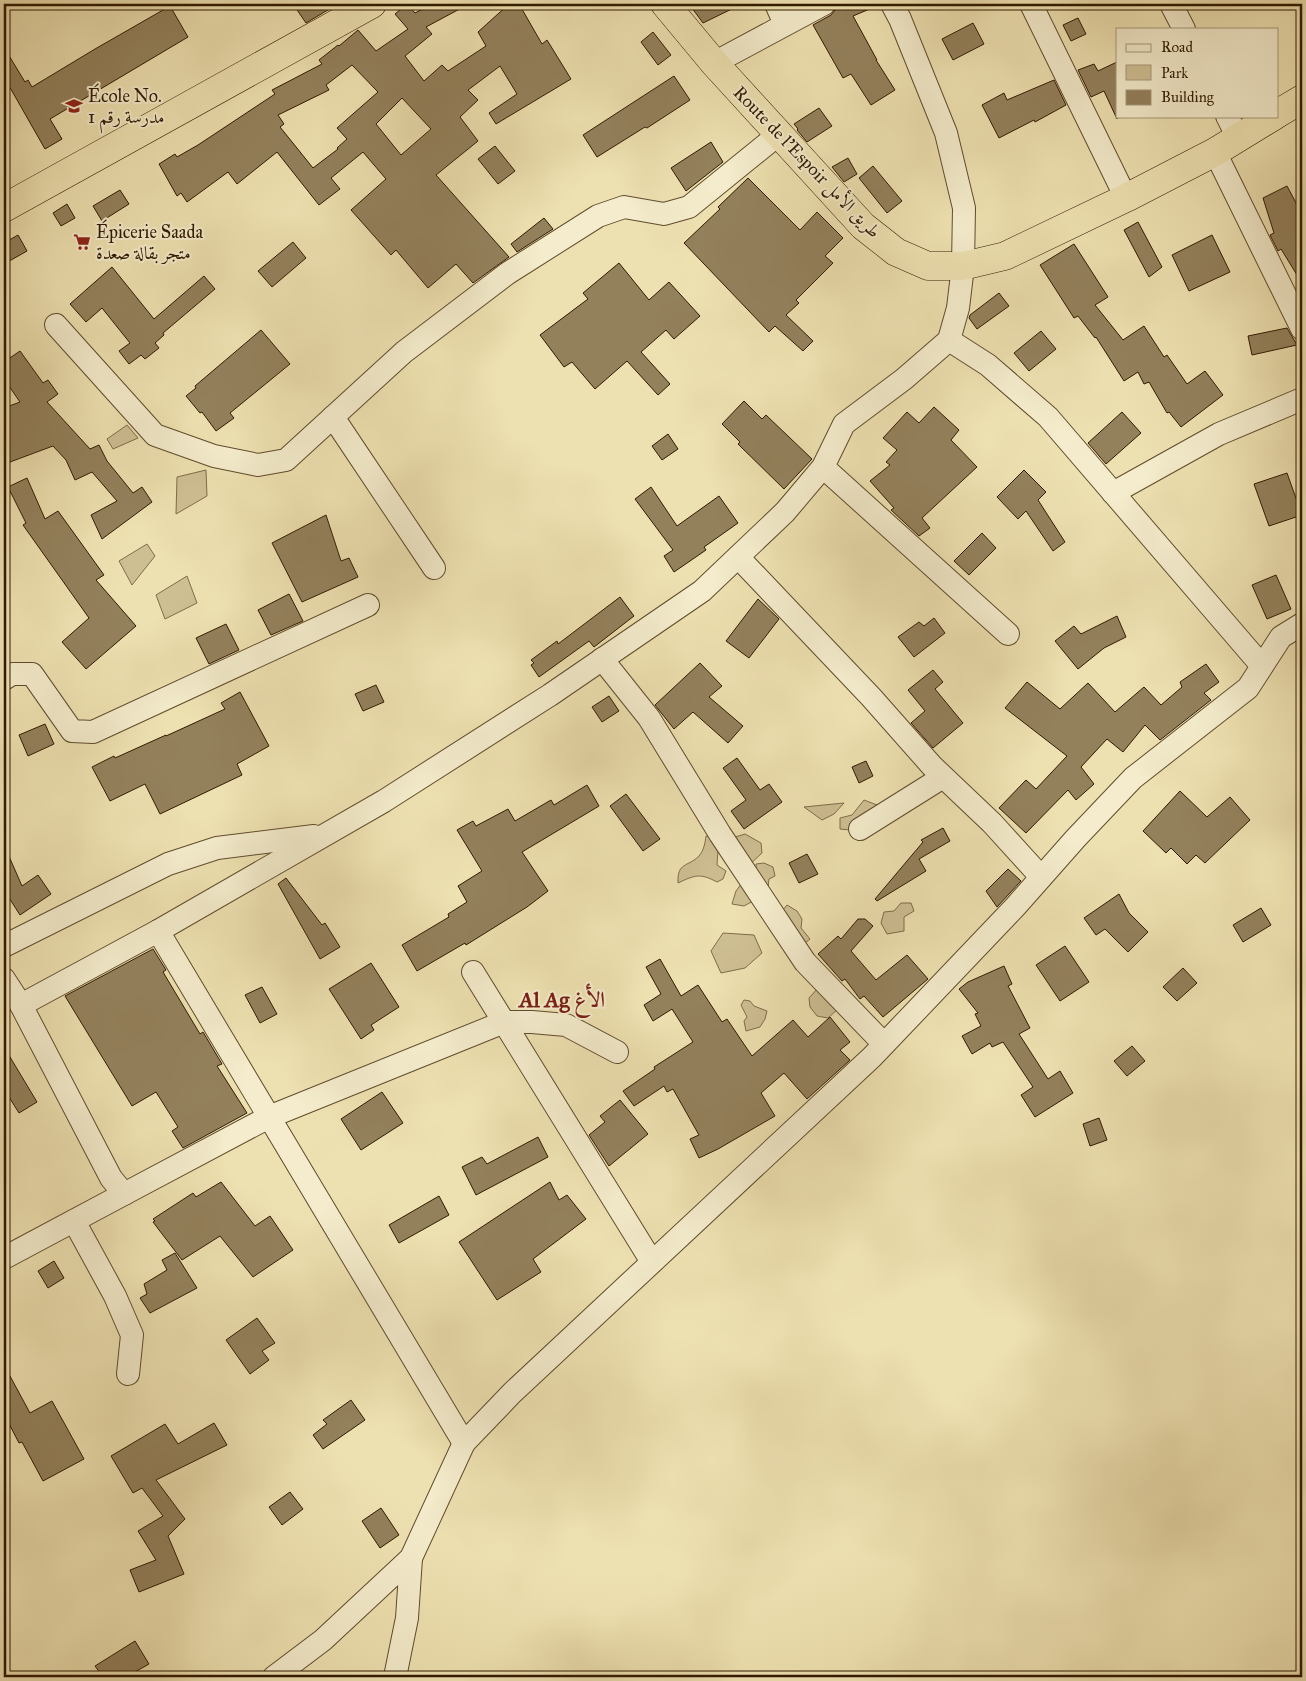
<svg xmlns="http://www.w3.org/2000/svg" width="1306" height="1681" font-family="'IM FELL Great Primer',Amiri,serif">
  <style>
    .green { fill: #cebf93; stroke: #7f6c4a }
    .building { fill: #93815c; stroke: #301a00; fill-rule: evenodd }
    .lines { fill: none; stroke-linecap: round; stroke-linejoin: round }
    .minor-casing { stroke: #604c2c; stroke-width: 24 }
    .highway-casing { stroke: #301a00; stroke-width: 29 }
    .minor { stroke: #f4eccc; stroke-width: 22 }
    .highway { stroke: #eee1b1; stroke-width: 28 }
    .labels { text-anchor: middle; stroke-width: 4; stroke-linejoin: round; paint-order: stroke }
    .poi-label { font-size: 18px; fill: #301a00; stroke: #f4eccc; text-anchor: start }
    .street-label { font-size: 18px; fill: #301a00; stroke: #f4eccc }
    .district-label { font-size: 22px; font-weight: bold; fill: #7a1f14; stroke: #f4eccc }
  </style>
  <rect width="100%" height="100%" fill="#eee1b1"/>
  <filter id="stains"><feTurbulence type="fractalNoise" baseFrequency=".004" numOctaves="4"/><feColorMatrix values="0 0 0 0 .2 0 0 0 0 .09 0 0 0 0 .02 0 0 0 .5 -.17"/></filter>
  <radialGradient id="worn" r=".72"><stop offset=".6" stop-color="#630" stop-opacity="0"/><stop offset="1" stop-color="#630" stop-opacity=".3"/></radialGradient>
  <!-- green -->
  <g class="green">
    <polygon points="127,425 138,438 113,449 107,439"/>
    <polygon points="206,470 207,496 176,514 177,477"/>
    <polygon points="147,544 155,556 132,585 119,561"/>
    <polygon points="187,576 197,603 165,619 156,595"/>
    <polygon points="864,800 877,805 850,830 840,829 840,818 852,815"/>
    <polygon points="844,803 834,814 822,820 804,807"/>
    <polygon points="745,834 761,843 762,853 748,866 732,838"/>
    <path d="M706,836L716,837L718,850L717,865L726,871L723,879L717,882C700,873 695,875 678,883C677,862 688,867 699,856C704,850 705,843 706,836Z"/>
    <polygon points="764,863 773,867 775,876 769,879 768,888 756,876 756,864"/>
    <polygon points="742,883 755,900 744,906 732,904 736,891"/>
    <polygon points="901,903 911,903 914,911 904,917 904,931 887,934 881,923 884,912 894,911"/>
    <polygon points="787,905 797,911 802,919 801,928 810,939 805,943 780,913"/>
    <polygon points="723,933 754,935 762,953 745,968 721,973 711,951"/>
    <polygon points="818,988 839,1008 828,1018 817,1016 810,1007 809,998"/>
    <polygon points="744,1000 750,1001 754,1006 767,1011 765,1019 760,1027 746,1031 744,1021 747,1017 741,1005"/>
  </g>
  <!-- building -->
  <g class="building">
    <polygon points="293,4 338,4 306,23"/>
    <path d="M407,4L415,13L432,4H469L426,27L432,34L405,56L424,81L442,65L448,71L486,46L478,32L509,4H519L542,44L547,40L571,79L496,124L489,113L517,94L500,66L468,90L478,100L460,117L478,141L436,175L509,257L473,283L456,264L428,288L396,250L391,255L351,210L386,179L363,152L331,178L340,189L319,205L277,152L237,184L228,172L187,202L181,193L177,196L159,164L175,154L177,157L198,145L275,94L272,90L322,64L319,60L338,45L339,46L358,30L376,51L408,29L395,14ZM352,65L378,92L337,128L347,139L337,148L338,149L313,168L280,127L284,124L278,115L329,90L326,85ZM402,98L431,129L401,155L376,124Z"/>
    <polygon points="689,4 742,4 703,23"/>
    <polygon points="837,4 879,4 879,5 853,16 877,60 876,60 895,90 871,105 851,74 843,78 813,25 831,15 835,10"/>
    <polygon points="170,6 188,37 50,119 62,139 45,149 4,77 4,50 5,49 25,82 28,80 32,87 95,49"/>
    <polygon points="1078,18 1086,34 1071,41 1063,25"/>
    <polygon points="973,23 984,44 953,60 942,39"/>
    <polygon points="653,32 671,55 658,65 641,42"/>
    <polygon points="1117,62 1117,119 1104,91 1091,97 1078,70 1094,64 1098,71"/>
    <polygon points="674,76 690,100 647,128 645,127 597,157 583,135"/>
    <polygon points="1054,80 1066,105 1035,122 1034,120 999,138 982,105 1004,93 1007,100"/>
    <polygon points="819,108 832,126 807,142 797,130 798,129 794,124"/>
    <polygon points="711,142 723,162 686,191 671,168"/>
    <polygon points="495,146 515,171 498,184 478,159"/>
    <polygon points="848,158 857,174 844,182 832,167"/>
    <polygon points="873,166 902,201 887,213 859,178"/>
    <polygon points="748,178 800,230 817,212 843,238 825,256 833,263 796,300 799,303 786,315 813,341 803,351 775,326 769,332 684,243 720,209 718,207"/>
    <polygon points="1287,186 1302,214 1302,283 1281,249 1278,251 1270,235 1274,233 1263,198"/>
    <polygon points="120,190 129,204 102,221 93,206"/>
    <polygon points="67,204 75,218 61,226 53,213"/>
    <polygon points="544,218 553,229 517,252 511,244"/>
    <polygon points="1138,222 1162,267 1149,277 1124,230"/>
    <polygon points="18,235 27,251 4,264 4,243"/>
    <polygon points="1212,235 1230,272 1189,291 1172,255"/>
    <polygon points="293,242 306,258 272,287 258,271"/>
    <polygon points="1074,244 1108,297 1095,305 1123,340 1144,326 1164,357 1167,355 1187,384 1205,371 1223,395 1181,427 1169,412 1167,413 1149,382 1144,384 1138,372 1124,381 1096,337 1095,338 1078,316 1074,318 1040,265"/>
    <polygon points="619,263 649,300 669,282 700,316 674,339 666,330 641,352 670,384 658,395 627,361 595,389 572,362 564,367 540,335 588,299 583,293"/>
    <polygon points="112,267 154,319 204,276 215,289 163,333 164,335 155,343 159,348 145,359 141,355 129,364 119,351 130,343 102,308 86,322 70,304"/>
    <polygon points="999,293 1009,306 977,329 969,318 970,315"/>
    <polygon points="1287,328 1297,345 1252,355 1248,336"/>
    <polygon points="261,330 290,364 230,413 234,418 216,431 202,412 200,413 186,396 196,388 195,386"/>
    <polygon points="1041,331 1056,349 1029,371 1014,353"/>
    <polygon points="20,351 43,383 48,380 58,394 47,402 90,449 99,445 107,461 133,493 142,487 152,502 102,539 91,515 117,501 92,472 75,480 66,460 53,446 10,462 4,446 4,408 20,402 4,379 4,362"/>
    <polygon points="744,401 762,419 766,415 812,459 784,489 738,444 740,442 722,424"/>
    <polygon points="934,407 959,430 951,440 977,467 922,518 930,528 919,536 891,510 894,508 870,481 890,465 886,462 897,450 883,438 907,412 919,423"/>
    <polygon points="1122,412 1141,433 1106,464 1088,443"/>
    <polygon points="668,434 678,449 662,460 652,446"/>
    <polygon points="1024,470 1046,492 1038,500 1065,542 1053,551 1026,511 1018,519 997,497"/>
    <polygon points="1287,473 1302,515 1269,526 1254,484"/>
    <polygon points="27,478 45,519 58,511 104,575 96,580 136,626 86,669 62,642 89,618 23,525 26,523 8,487"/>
    <polygon points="651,487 677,526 719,496 738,523 704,547 706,550 674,572 664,556 673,550 635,499"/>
    <polygon points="326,515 341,561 349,558 358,577 302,602 272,543"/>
    <polygon points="982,533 996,548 969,575 954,561"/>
    <polygon points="1276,575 1291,609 1267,619 1252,585"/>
    <polygon points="289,594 303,621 271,635 258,610"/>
    <polygon points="620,597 634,616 594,647 589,641 539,677 531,665 534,663 531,660 557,641 558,644"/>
    <polygon points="758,599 779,619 749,658 726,641"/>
    <polygon points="1117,616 1126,637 1104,648 1078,669 1055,641 1074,626 1081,634"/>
    <polygon points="934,618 945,633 914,657 898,637 919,622 924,626"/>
    <polygon points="226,624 239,650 209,664 196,638"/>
    <polygon points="700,663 722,686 709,697 743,726 728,743 693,712 674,729 655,705"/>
    <polygon points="1206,664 1219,682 1204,693 1211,700 1160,740 1145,725 1123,752 1107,739 1081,767 1094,784 1076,800 1068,790 1026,833 999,808 1026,780 1036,789 1067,756 1005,708 1027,682 1060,709 1088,683 1115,712 1144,687 1161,705 1182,687 1180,682"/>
    <polygon points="933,670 943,682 935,689 963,723 933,748 911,723 925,711 908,690"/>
    <polygon points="376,685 384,702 363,711 355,694"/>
    <polygon points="240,692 269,746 237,764 242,775 160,814 145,784 110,801 92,767 114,756 115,758 166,735 166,736 225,709 221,703"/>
    <polygon points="609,696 619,711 602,722 592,707"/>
    <polygon points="45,724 54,744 28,756 19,735"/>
    <polygon points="737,758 760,790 769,784 782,802 744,829 731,811 746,800 723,768"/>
    <polygon points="866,761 873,776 859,783 852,767"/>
    <polygon points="587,785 599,806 522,852 548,891 527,907 466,945 465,943 417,971 402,945 449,917 448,914 467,902 458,886 482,871 457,830 473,821 476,826 508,809 515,821 551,800 554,805"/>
    <polygon points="1180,791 1207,817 1230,797 1250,820 1205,863 1196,855 1187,864 1171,848 1166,853 1143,831"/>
    <polygon points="626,794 660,839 643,851 610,806"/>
    <polygon points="943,828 950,841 919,859 926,871 877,901 875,899 923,842 921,840"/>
    <polygon points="4,845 22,886 38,875 51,894 20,915 4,890"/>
    <polygon points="807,854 818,874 799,883 789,863"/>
    <polygon points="1008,869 1021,881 997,907 986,891"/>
    <polygon points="286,878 322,925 325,923 340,947 320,959 278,884"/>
    <polygon points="1119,894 1129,913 1148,932 1128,952 1105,929 1096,935 1084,918"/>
    <polygon points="1261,908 1271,925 1243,942 1233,925"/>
    <polygon points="858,919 865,919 873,926 851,951 876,980 907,955 928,979 883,1017 864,996 860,999 845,979 842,981 818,954 838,936 841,939"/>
    <polygon points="1065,946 1089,982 1060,1001 1036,965"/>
    <polygon points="153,949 166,970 163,972 200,1034 203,1032 222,1064 217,1066 247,1113 183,1148 172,1131 178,1127 156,1092 132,1106 65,996"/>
    <polygon points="660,959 681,996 698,985 722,1022 727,1019 752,1056 793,1020 808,1037 830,1017 850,1042 840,1050 850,1060 807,1099 784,1073 761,1093 775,1116 718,1149 699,1158 690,1139 699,1135 673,1089 667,1092 664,1086 634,1106 623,1091 655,1069 654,1067 693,1042 672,1009 653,1021 644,1005 661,994 646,967"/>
    <polygon points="371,963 399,1007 371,1025 374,1030 361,1039 329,989"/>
    <polygon points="1004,966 1012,984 1008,986 1030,1028 1019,1034 1048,1079 1060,1071 1073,1093 1035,1117 1021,1095 1033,1087 1003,1042 992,1047 990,1043 972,1054 962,1036 981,1026 975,1014 978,1013 959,989 968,982"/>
    <polygon points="1183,968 1197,983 1177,1001 1163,987"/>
    <polygon points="262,987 277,1014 260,1023 245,995"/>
    <polygon points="1132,1046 1145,1061 1127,1076 1114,1061"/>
    <polygon points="4,1047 37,1102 19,1113 4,1089"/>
    <polygon points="382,1092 403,1123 361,1150 341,1119"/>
    <polygon points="620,1100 648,1134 609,1166 589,1135 605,1122 600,1116"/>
    <polygon points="1099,1118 1107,1140 1090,1146 1083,1124"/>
    <polygon points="538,1137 548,1157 476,1195 462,1167 482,1157 487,1164"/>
    <polygon points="221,1182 255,1226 270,1216 293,1250 253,1277 220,1236 182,1260 153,1222 155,1221 153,1219 193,1193 196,1197"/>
    <polygon points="550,1182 559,1200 567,1195 586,1219 533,1259 541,1272 497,1300 459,1242"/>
    <polygon points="439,1196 449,1215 399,1243 389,1225"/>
    <polygon points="175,1253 197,1288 150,1313 140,1298 147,1294 144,1284 167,1270 162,1260"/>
    <polygon points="54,1261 64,1278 48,1288 38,1271"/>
    <polygon points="257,1318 275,1343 262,1351 269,1360 250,1374 226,1340"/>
    <polygon points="4,1365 30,1413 52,1401 84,1459 43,1481 22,1442 19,1443 4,1414"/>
    <polygon points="351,1400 365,1420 323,1449 313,1435 327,1424 323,1420"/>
    <polygon points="214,1423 227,1445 156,1480 185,1519 168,1536 184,1574 139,1592 130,1570 156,1560 138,1531 163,1516 142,1488 133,1493 111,1456 165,1424 178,1444"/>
    <polygon points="290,1492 303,1509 282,1525 269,1507"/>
    <polygon points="381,1508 399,1535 380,1548 362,1521"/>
    <polygon points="135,1641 149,1664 126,1677 103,1677 95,1666"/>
  </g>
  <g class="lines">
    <!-- minor casing -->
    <g class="minor-casing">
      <g id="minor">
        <polyline points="776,4 785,24"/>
        <polyline points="1031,4 1126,198"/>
        <polyline points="1171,4 1184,29"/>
        <polyline points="714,63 824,4"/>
        <polyline points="1227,116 1238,138"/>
        <polyline points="1215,152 1302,329"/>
        <polyline points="56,325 155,435 214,456 258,465 286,460 404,352 508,273 598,216 624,207 664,214 689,207 779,134"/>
        <polyline points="949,340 988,365 1048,417 1262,666"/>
        <polyline points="333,417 434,568"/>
        <polyline points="823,467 1008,634"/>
        <polyline points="1113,493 1219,434 1302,399"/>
        <polyline points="738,557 871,697 932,766 992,823 1041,877"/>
        <polyline points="602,659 649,718 720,834 805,962 884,1044"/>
        <polyline points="4,679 12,674 32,674 72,731 93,732 368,605"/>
        <polyline points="860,829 943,777"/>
        <polyline points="158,931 464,1443"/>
        <polyline points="4,946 168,864 217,848 314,836"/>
        <polyline points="473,972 652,1262"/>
        <polyline points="4,979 21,1005 111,1178 124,1194 4,1258"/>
        <polyline points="21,1005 158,931 384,801 550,695 702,591 785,512 823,467 844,424 904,379 949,340 958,308 963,266 964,208 946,133 900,19 892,4"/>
        <polyline points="124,1194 269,1117 504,1022 532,1022 566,1025 617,1052"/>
        <polyline points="74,1221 115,1296 132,1335 128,1374"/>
        <polyline points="274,1677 323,1640 411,1558 464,1443 512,1393 872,1057 1015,907 1076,838 1133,778 1248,688 1281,637 1302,624"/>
        <polyline points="395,1677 407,1618 411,1558"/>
      </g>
    </g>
    <!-- highway casing -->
    <g class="highway-casing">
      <g id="highway">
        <polyline points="665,4 714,63 863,226 896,252 928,266 963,266 1005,256 1126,198 1215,152 1274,116"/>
        <polyline points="1277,114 1302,99"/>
        <polyline points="4,208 372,4"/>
      </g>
    </g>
    <!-- minor -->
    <use href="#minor" class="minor"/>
    <!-- highway -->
    <use href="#highway" class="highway"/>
  </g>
  <!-- icons -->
  <defs>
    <g id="school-bare" transform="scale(1.35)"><path d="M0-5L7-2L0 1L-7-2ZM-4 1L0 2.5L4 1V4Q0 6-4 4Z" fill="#8f2418" stroke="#f4eccc" stroke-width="2.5" paint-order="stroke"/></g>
    <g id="supermarket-bare" transform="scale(1.35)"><path d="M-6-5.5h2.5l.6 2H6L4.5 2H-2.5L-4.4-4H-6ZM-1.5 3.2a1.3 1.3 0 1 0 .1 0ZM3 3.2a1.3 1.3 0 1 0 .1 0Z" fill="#8f2418" stroke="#f4eccc" stroke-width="2.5" paint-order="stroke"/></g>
  </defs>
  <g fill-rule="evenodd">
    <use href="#school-bare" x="74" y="106"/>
    <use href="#supermarket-bare" x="82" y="242"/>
  </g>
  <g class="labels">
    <!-- poi labels -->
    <g class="poi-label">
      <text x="88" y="102">École No.<tspan x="88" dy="21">1 مدرسة رقم</tspan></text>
      <text x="96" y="238">Épicerie Saada<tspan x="96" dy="21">متجر بقالة صعدة</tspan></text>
    </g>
    <!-- street labels -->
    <g class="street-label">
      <text transform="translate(807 162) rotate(46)" y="6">Route de l’Espoir طريق الأمل</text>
    </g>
    <!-- district labels -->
    <g class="district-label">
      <text x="562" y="1007">Al Ag الأغ</text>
    </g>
  </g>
  <!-- margin -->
  <rect width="1306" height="1681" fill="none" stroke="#eee1b1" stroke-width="20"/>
  <rect x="5" y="5" width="1296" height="1671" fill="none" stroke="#301a00" stroke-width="2.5"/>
  <rect x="10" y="10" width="1286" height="1661" fill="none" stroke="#301a00"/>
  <!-- legend -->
  <rect x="1116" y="28" width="162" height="90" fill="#f4eccc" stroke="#a6987a"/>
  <rect x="1126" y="44" width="25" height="8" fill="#f4eccc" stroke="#a6987a"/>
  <text x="1161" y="52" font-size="15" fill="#301a00">Road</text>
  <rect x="1126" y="65" width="25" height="15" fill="#cebf93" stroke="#a6987a"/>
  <text x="1161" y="78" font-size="15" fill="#301a00">Park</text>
  <rect x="1126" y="90" width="25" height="15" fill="#93815c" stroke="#a6987a"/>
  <text x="1161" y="102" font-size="15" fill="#301a00">Building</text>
  <rect width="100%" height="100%" filter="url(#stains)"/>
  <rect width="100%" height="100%" fill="url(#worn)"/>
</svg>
